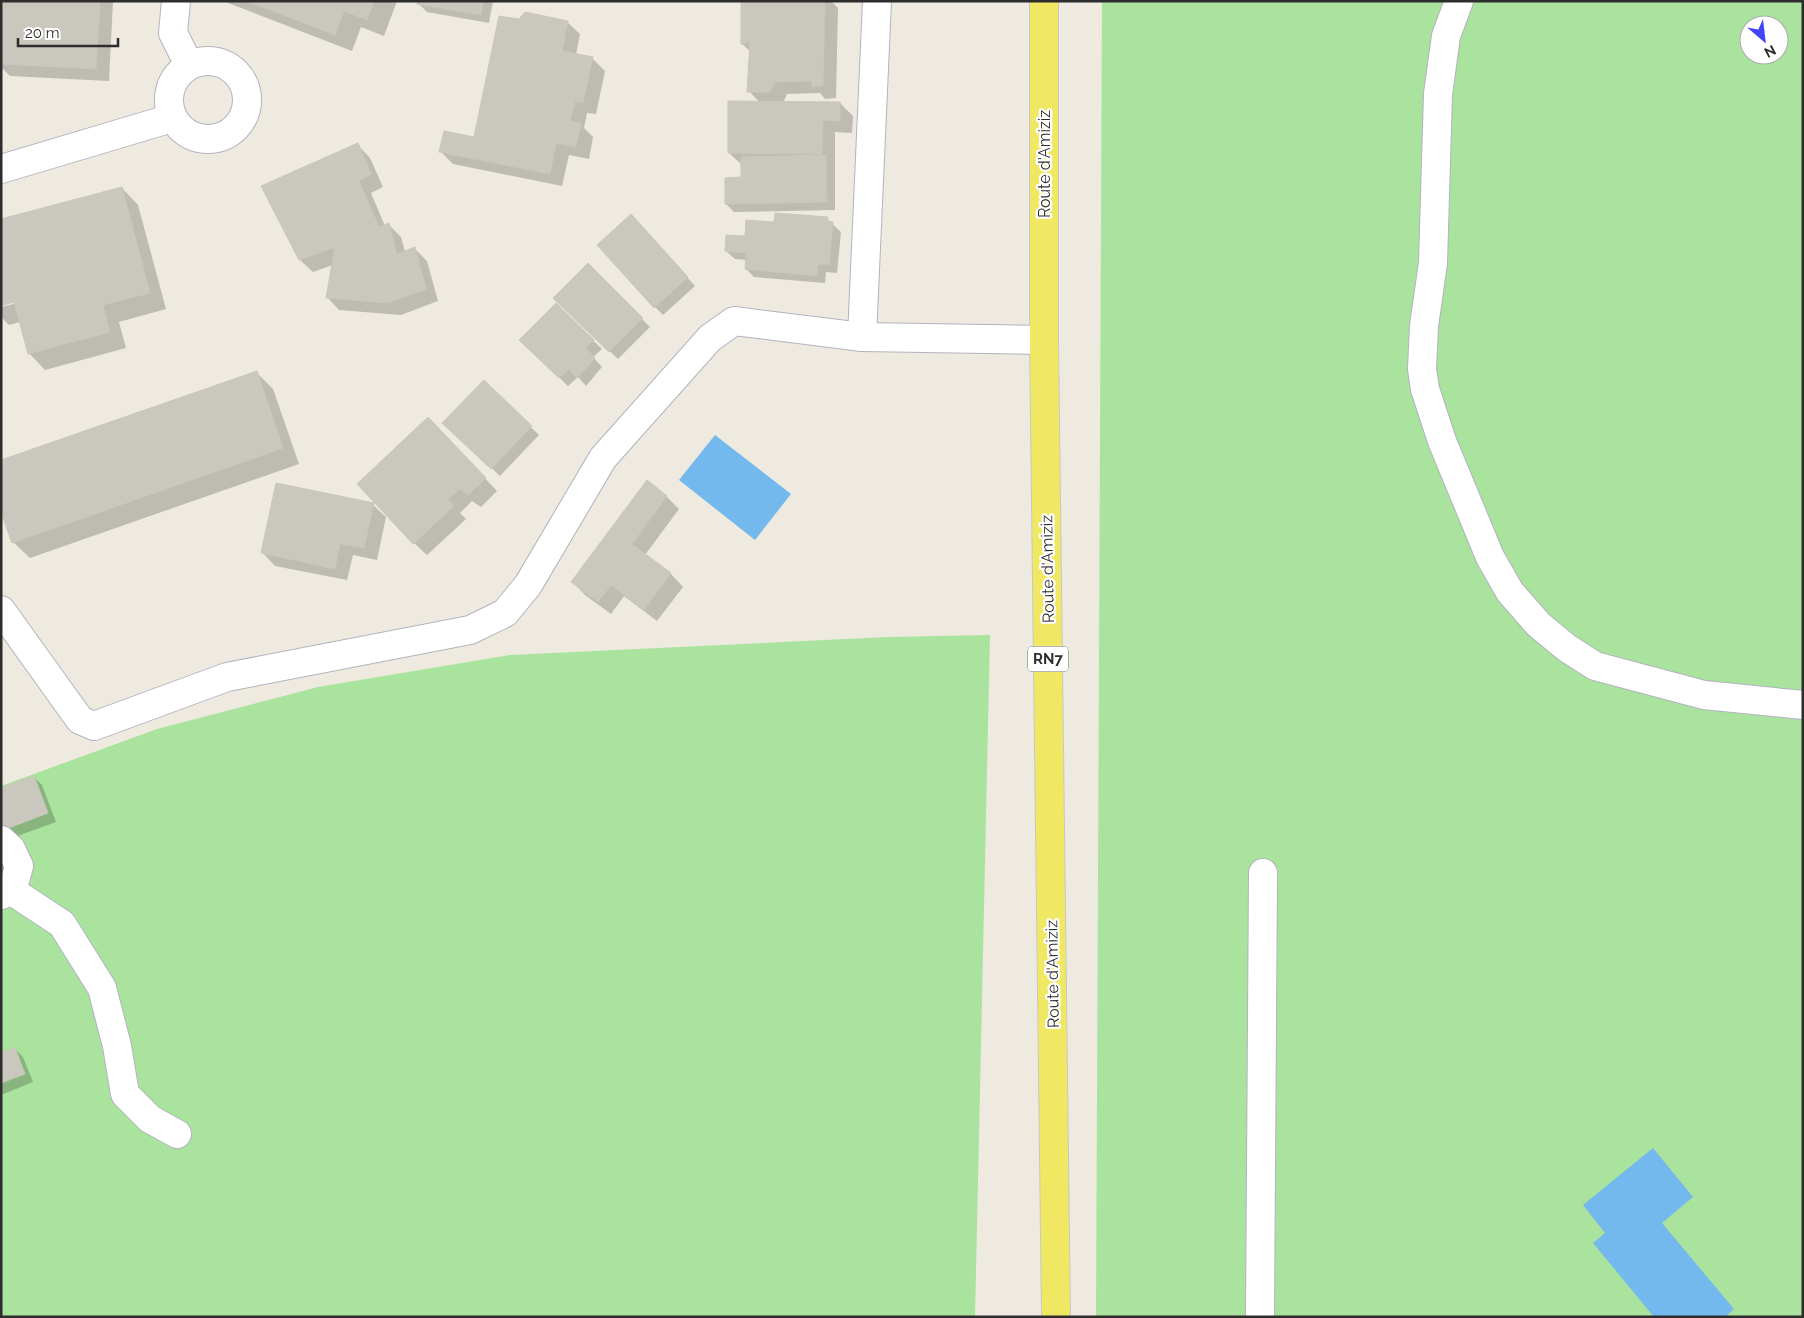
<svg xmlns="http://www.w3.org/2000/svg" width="1804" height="1318" font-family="Raleway,sans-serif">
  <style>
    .green { fill: #a9e39d; fill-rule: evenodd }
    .water { fill: #74b9ee }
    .shadow { fill: #0003; fill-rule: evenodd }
    .building { fill: #cac8be; stroke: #cac6b9 }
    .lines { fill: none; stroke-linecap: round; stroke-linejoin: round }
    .minor-casing { stroke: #b3b3c0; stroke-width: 30 }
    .major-casing { stroke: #c8c8c8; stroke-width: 30 }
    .minor { stroke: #fff; stroke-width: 28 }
    .major { stroke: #f0e762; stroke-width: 28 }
    .labels { text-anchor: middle; stroke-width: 4.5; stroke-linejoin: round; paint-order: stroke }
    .shield { fill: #fff; stroke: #6c6c6c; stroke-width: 1 }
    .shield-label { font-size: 15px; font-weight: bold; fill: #2d2d2d }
    .street-label { font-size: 16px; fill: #2d2d2d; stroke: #fff }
  </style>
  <rect width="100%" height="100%" fill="#eeeadf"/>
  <!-- green -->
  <g class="green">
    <path d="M1102,1H1803V1317H1096ZM1749,25H1779V55H1749Z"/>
    <polygon points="990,635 975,1317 1,1317 1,786 157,729 318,687 510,655 888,637"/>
  </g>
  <!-- water -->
  <g class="water">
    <polygon points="715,435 791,494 755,540 679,480"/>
    <polygon points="1653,1148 1693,1197 1662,1223 1734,1309 1725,1317 1654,1317 1593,1243 1605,1233 1583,1205"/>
  </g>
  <!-- shadow -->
  <g class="shadow">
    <polygon points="1,1 113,1 109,81 10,76 1,67"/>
    <polygon points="223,1 397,1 384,36 361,27 352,51"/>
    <polygon points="419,1 493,1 489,23 427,12 418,3"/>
    <polygon points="815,1 831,1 838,8 836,98 825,99 820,93 787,94 783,103 840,103 853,116 852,133 835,132 835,210 734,212 726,204 743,178 742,165 729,153 760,103 749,91 751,52 742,44"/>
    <polygon points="519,21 567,22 580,34 576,55 592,58 605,71 596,114 587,113 584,128 593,137 589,159 569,155 562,186 453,164 441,152 475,138"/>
    <polygon points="358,145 370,158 383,187 371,193 385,226 389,225 401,237 405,252 414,248 427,261 438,301 401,315 339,310 327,297 333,265 313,272 300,260 263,186"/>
    <path d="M122,188L138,205L166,309L119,322L126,348L45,370L29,353L20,322L9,325L1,317V220ZM20,300V302L2,307V305Z"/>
    <polygon points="827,219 841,232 837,273 826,272 825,283 754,277 746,269 747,260 735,259 726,251 746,238 775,223"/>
    <polygon points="639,224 695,286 663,315 655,307"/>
    <polygon points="588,265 650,327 618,359 555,298"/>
    <polygon points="556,305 602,349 593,357 602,367 586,386 578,377 568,386 521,340"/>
    <polygon points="257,373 273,389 299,464 30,558 13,542"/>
    <polygon points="484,382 539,435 500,476 444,423"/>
    <polygon points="440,431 497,491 481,507 472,501 460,513 466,519 427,555 414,543"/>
    <polygon points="648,482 667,497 679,509 645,555 671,574 683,587 657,621 624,596 611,614 585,595 573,582"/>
    <polygon points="373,505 386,517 377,560 353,555 347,580 275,566 263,553"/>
    <polygon points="34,777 42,785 56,822 1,842 1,789"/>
    <polygon points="15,1049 23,1057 33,1082 1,1095 1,1054"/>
  </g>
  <!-- building -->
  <g class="building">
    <polygon points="1,1 100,1 96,69 1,64"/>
    <polygon points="247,1 374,1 367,20 344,11 335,35"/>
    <polygon points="417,1 483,1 481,15 417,4"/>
    <polygon points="741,1 825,1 823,85 812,87 812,81 775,82 770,92 747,92 750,41 741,44"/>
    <polygon points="525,12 568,21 562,51 593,57 583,103 575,101 570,121 581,123 576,147 556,143 550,174 439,152 444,131 474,137 499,16 519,19"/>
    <polygon points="728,101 840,102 840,121 823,120 822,154 728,153"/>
    <polygon points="358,143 371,174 359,181 379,227 389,223 397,254 415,247 426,289 388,303 326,298 335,247 299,260 261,186"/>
    <polygon points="826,155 827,202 725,204 725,178 741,177 741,157"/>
    <polygon points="122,187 150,293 103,305 110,332 28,354 14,302 1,306 1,219"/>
    <polygon points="775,213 828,217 827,221 833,222 829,265 818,264 817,276 745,269 746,253 725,251 726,235 745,236 746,220 774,222"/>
    <polygon points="631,214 688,277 654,308 597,245"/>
    <polygon points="588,263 643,318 609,352 553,298"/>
    <polygon points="556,303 594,340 586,348 595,358 577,378 569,369 559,378 519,340"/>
    <polygon points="257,371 283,448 12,543 1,512 1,460"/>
    <polygon points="484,380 532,426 491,469 442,423"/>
    <polygon points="428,417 486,478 468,495 459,489 448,499 454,506 413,544 357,484"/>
    <polygon points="647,480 667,496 632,544 671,573 644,610 611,585 598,602 571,582"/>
    <polygon points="276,483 374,503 364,548 340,544 335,569 261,553"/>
    <polygon points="34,776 48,813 1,831 1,788"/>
    <polygon points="15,1048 25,1074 1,1083 1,1053"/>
  </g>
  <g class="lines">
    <!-- minor casing -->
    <g class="minor-casing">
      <g id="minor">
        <polyline points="176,1 173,33 189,65"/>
        <polyline points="1459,1 1446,36 1438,94 1433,263 1424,326 1422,369 1425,389 1442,441 1490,557 1510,592 1539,625 1567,648 1595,666 1704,695 1803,705"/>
        <circle cx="208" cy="100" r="39"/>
        <polyline points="1,169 172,118"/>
        <polyline points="862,337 877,1"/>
        <polyline points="1,610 80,720 94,726 227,677 470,630 505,613 528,585 603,458 710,338 734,321 862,337 1044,340"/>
        <polyline points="1,840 11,849 19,866 12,891 1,895"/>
        <polyline points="12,891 62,924 102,988 117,1046 125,1094 150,1119 177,1134"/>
        <polyline points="1260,1317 1263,873"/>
      </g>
    </g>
    <!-- major casing -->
    <g class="major-casing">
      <polyline id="major" points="1044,1 1044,340 1056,1317"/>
    </g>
    <!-- minor -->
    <use href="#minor" class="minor"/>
    <!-- major -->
    <use href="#major" class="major"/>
  </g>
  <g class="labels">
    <!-- shield labels -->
    <rect class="shield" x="1028" y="646.5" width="40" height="25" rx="4"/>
    <g class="shield-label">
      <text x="1048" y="664">RN7</text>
    </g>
    <!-- street labels -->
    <g class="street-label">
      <text transform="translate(1044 164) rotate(-90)" y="6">Route d'Amiziz</text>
      <text transform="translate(1047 569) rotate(-91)" y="6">Route d'Amiziz</text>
      <text transform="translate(1052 974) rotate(-91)" y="6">Route d'Amiziz</text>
    </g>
  </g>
  <!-- border -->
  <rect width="1804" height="1318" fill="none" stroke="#2d2d2d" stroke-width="5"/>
  <!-- north arrow -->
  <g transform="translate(1764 40) rotate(152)"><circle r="24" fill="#ffffff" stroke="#ababab"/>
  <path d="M0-4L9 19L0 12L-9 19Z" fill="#4245f8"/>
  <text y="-8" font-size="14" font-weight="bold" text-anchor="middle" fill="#2d2d2d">N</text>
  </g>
  <!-- scale -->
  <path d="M18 38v8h100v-8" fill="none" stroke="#2d2d2d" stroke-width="2.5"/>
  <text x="25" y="38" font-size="15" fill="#2d2d2d" stroke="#ffffff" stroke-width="4" paint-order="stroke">20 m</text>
</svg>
